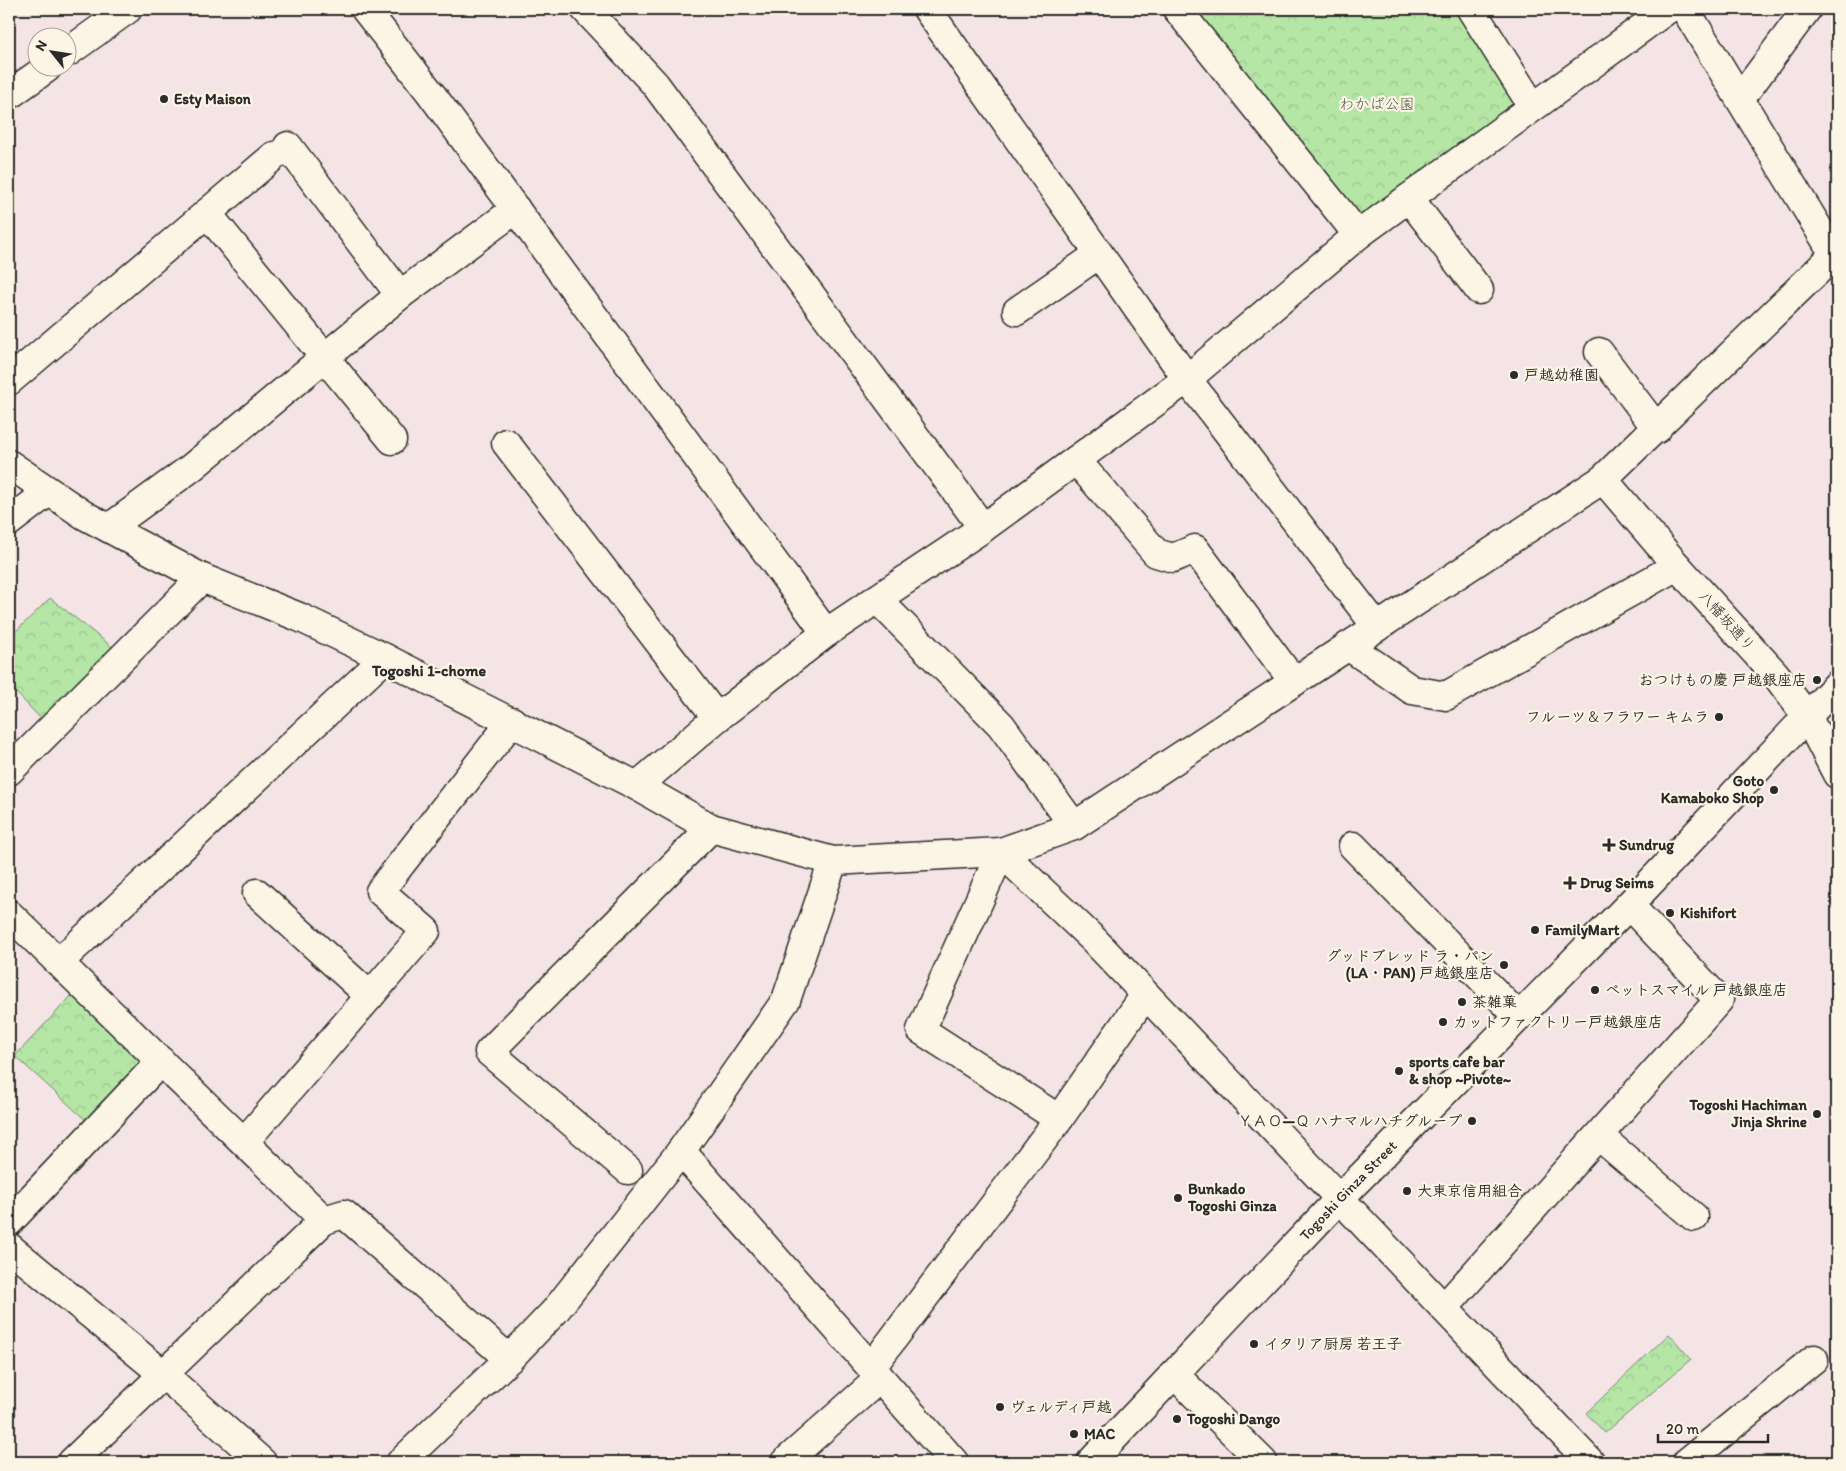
<svg xmlns="http://www.w3.org/2000/svg" width="1846" height="1471" font-family="Itim,'Klee One',sans-serif">
  <style>
    .park { fill: url(#park-crowns); stroke: #708868 }
    .lines { fill: none; stroke-linecap: round; stroke-linejoin: round }
    .minor-casing { stroke: #2b2b2b; stroke-width: 31 }
    .minor { stroke: #fcf5e5; stroke-width: 28 }
    .poi-dot { fill: #2b2b2b; stroke: #fcf5e5; stroke-width: 2 }
    .labels { text-anchor: middle; stroke-width: 4.5; stroke-linejoin: round; paint-order: stroke }
    .poi-label { font-size: 15px; font-weight: bold; fill: #2b2b2b; stroke: #fcf5e5; text-anchor: start }
    .park-label { font-size: 15px; fill: #4e5a4a; stroke: #fcf5e5 }
    .street-label { font-size: 15px; fill: #2b2b2b; stroke: #fcf5e5 }
    .neighbourhood-label { font-size: 16px; font-weight: bold; fill: #2b2b2b; stroke: #fcf5e5 }
  </style>
  <defs>
    <pattern id="park-crowns" width="20" height="18" patternUnits="userSpaceOnUse" patternTransform="scale(1.25)"><rect width="20" height="18" fill="#b5e6a6"/><path d="M2 6a3 3 0 1 1 6 0M12 15a3 3 0 1 1 6 0" fill="none" stroke="#9cc58f"/></pattern>
  </defs>
  <rect width="100%" height="100%" fill="#f4e4e6"/>
  <filter id="ink" filterUnits="userSpaceOnUse"><feTurbulence type="fractalNoise" baseFrequency=".02" numOctaves="2"/><feDisplacementMap in="SourceGraphic" scale="10" xChannelSelector="R" yChannelSelector="G"/><feConvolveMatrix kernelMatrix="1 2 1 2 8 2 1 2 1" color-interpolation-filters="sRGB"/></filter>
  <g filter="url(#ink)">
    <!-- park -->
    <g class="park">
      <polygon points="1183,9 1471,9 1533,107 1358,235"/>
      <polygon points="50,598 116,650 43,721 9,685 9,638"/>
      <polygon points="75,992 144,1058 89,1123 15,1056"/>
      <polygon points="1669,1334 1691,1359 1605,1433 1586,1413"/>
    </g>
    <g class="lines">
      <!-- minor casing -->
      <g class="minor-casing">
        <g id="minor">
          <polyline points="365,9 432,95 826,633"/>
          <polyline points="585,9 655,84 983,528"/>
          <polyline points="927,9 1187,379 1377,627"/>
          <polyline points="1177,9 1358,235"/>
          <polyline points="1471,9 1533,107"/>
          <polyline points="1685,9 1831,249 1837,254"/>
          <polyline points="68,52 128,9"/>
          <polyline points="9,95 47,68"/>
          <polyline points="1740,99 1807,9"/>
          <polyline points="288,146 400,295"/>
          <polyline points="1409,198 1479,290"/>
          <polyline points="207,213 274,156"/>
          <polyline points="1017,311 1099,254"/>
          <polyline points="1599,352 1657,429"/>
          <polyline points="9,381 207,213 392,440"/>
          <polyline points="506,443 717,718"/>
          <polyline points="1076,460 1156,553 1173,558 1195,549 1294,682"/>
          <polyline points="9,464 84,515 202,578 299,617 385,658 637,786 711,828 833,861 1001,852 1074,826 1603,479 1836,253"/>
          <polyline points="1603,479 1677,566 1776,675 1808,718 1837,774"/>
          <polyline points="9,522 48,492"/>
          <polyline points="109,528 191,468 400,295 516,209"/>
          <polyline points="877,599 1001,725 1074,826"/>
          <polyline points="1348,646 1412,690 1446,696 1677,566"/>
          <polyline points="9,771 202,578"/>
          <polyline points="637,786 717,718 826,633 983,528 1187,379 1358,235 1668,9"/>
          <polyline points="1353,846 1519,1017"/>
          <polyline points="1001,852 1094,940 1590,1462"/>
          <polyline points="1001,852 921,1030 1059,1119"/>
          <polyline points="257,893 370,996"/>
          <polyline points="9,914 324,1220"/>
          <polyline points="59,962 385,658"/>
          <polyline points="1599,1136 1694,1217"/>
          <polyline points="245,1141 426,931 380,891 512,721"/>
          <polyline points="681,1151 954,1462"/>
          <polyline points="628,1170 489,1052 711,828"/>
          <polyline points="9,1222 161,1061"/>
          <polyline points="9,1247 163,1374 262,1462"/>
          <polyline points="1444,1308 1719,1000 1629,905"/>
          <polyline points="871,1368 1059,1119 1145,995"/>
          <polyline points="1174,1374 1263,1462"/>
          <polyline points="72,1462 324,1220 344,1214 509,1359"/>
          <polyline points="401,1462 509,1359 555,1311 681,1151 786,1000 833,861"/>
          <polyline points="785,1462 880,1378"/>
          <path id="s1" d="M1091,1462L1340,1198L1629,905L1837,685"/>
          <polyline points="1687,1462 1814,1359"/>
        </g>
      </g>
      <!-- minor -->
      <use href="#minor" class="minor"/>
    </g>
  </g>
  <!-- markers -->
  <g class="poi-dot">
    <circle cx="164" cy="99" r="5"/>
    <circle cx="1514" cy="375" r="5"/>
    <circle cx="1817" cy="680" r="5"/>
    <circle cx="1719" cy="717" r="5"/>
    <circle cx="1774" cy="790" r="5"/>
    <path d="M1606.5 837.5h5v5h5v5h-5v5h-5v-5h-5v-5h5z"/>
    <path d="M1567.5 875.5h5v5h5v5h-5v5h-5v-5h-5v-5h5z"/>
    <circle cx="1670" cy="913" r="5"/>
    <circle cx="1535" cy="930" r="5"/>
    <circle cx="1504" cy="965" r="5"/>
    <circle cx="1595" cy="990" r="5"/>
    <circle cx="1462" cy="1002" r="5"/>
    <circle cx="1443" cy="1022" r="5"/>
    <circle cx="1399" cy="1071" r="5"/>
    <circle cx="1817" cy="1114" r="5"/>
    <circle cx="1472" cy="1121" r="5"/>
    <circle cx="1407" cy="1191" r="5"/>
    <circle cx="1178" cy="1198" r="5"/>
    <circle cx="1254" cy="1344" r="5"/>
    <circle cx="1000" cy="1407" r="5"/>
    <circle cx="1177" cy="1419" r="5"/>
    <circle cx="1074" cy="1434" r="5"/>
  </g>
  <g class="labels">
    <!-- poi labels -->
    <g class="poi-label">
      <text x="174" y="104">Esty Maison</text>
      <text x="1524" y="380">戸越幼稚園</text>
      <text x="1807" y="685" text-anchor="end">おつけもの慶 戸越銀座店</text>
      <text x="1709" y="722" text-anchor="end">フルーツ＆フラワー キムラ</text>
      <text x="1764" y="786" text-anchor="end">Goto<tspan x="1764" dy="17">Kamaboko Shop</tspan></text>
      <text x="1619" y="850">Sundrug</text>
      <text x="1580" y="888">Drug Seims</text>
      <text x="1680" y="918">Kishifort</text>
      <text x="1545" y="935">FamilyMart</text>
      <text x="1494" y="961" text-anchor="end">グッドブレッド ラ・パン<tspan x="1494" dy="17">(LA・PAN) 戸越銀座店</tspan></text>
      <text x="1605" y="995">ペットスマイル 戸越銀座店</text>
      <text x="1472" y="1007">茶雑菓</text>
      <text x="1453" y="1027">カットファクトリー戸越銀座店</text>
      <text x="1409" y="1067">sports cafe bar<tspan x="1409" dy="17">&amp; shop ~Pivote~</tspan></text>
      <text x="1807" y="1110" text-anchor="end">Togoshi Hachiman<tspan x="1807" dy="17">Jinja Shrine</tspan></text>
      <text x="1462" y="1126" text-anchor="end">ＹＡＯ―Ｑ ハナマルハチグループ</text>
      <text x="1188" y="1194">Bunkado<tspan x="1188" dy="17">Togoshi Ginza</tspan></text>
      <text x="1417" y="1196">大東京信用組合</text>
      <text x="1264" y="1349">イタリア厨房 若王子</text>
      <text x="1010" y="1412">ヴェルディ戸越</text>
      <text x="1187" y="1424">Togoshi Dango</text>
      <text x="1084" y="1439">MAC</text>
    </g>
    <!-- park labels -->
    <g class="park-label">
      <text x="1377" y="109">わかば公園</text>
    </g>
    <!-- street labels -->
    <g class="street-label">
      <text transform="translate(1727 621) rotate(48)" y="5">八幡坂通り</text>
      <text dy="5" stroke="none"><textPath href="#s1" startOffset="374">Togoshi Ginza Street</textPath></text>
    </g>
    <!-- neighbourhood labels -->
    <g class="neighbourhood-label">
      <text x="429" y="676">Togoshi 1-chome</text>
    </g>
  </g>
  <!-- margin -->
  <rect width="1846" height="1471" fill="none" stroke="#fcf5e5" stroke-width="30"/>
  <rect x="15" y="15" width="1816" height="1441" fill="none" stroke="#2b2b2b" stroke-width="2" filter="url(#ink)"/>
  <!-- north arrow -->
  <g transform="translate(52 52) rotate(300)"><circle r="24" fill="#fcf5e5" stroke="#a8a49b"/>
  <path d="M0-4L9 19L0 12L-9 19Z" fill="#2b2b2b"/>
  <text y="-8" font-size="14" font-weight="bold" text-anchor="middle" fill="#2b2b2b">N</text>
  </g>
  <!-- scale -->
  <path d="M1658 1434v8h110v-8" fill="none" stroke="#2b2b2b" stroke-width="2.5"/>
  <text x="1666" y="1434" font-size="15" fill="#2b2b2b" stroke="#fcf5e5" stroke-width="4" paint-order="stroke">20 m</text>
</svg>
